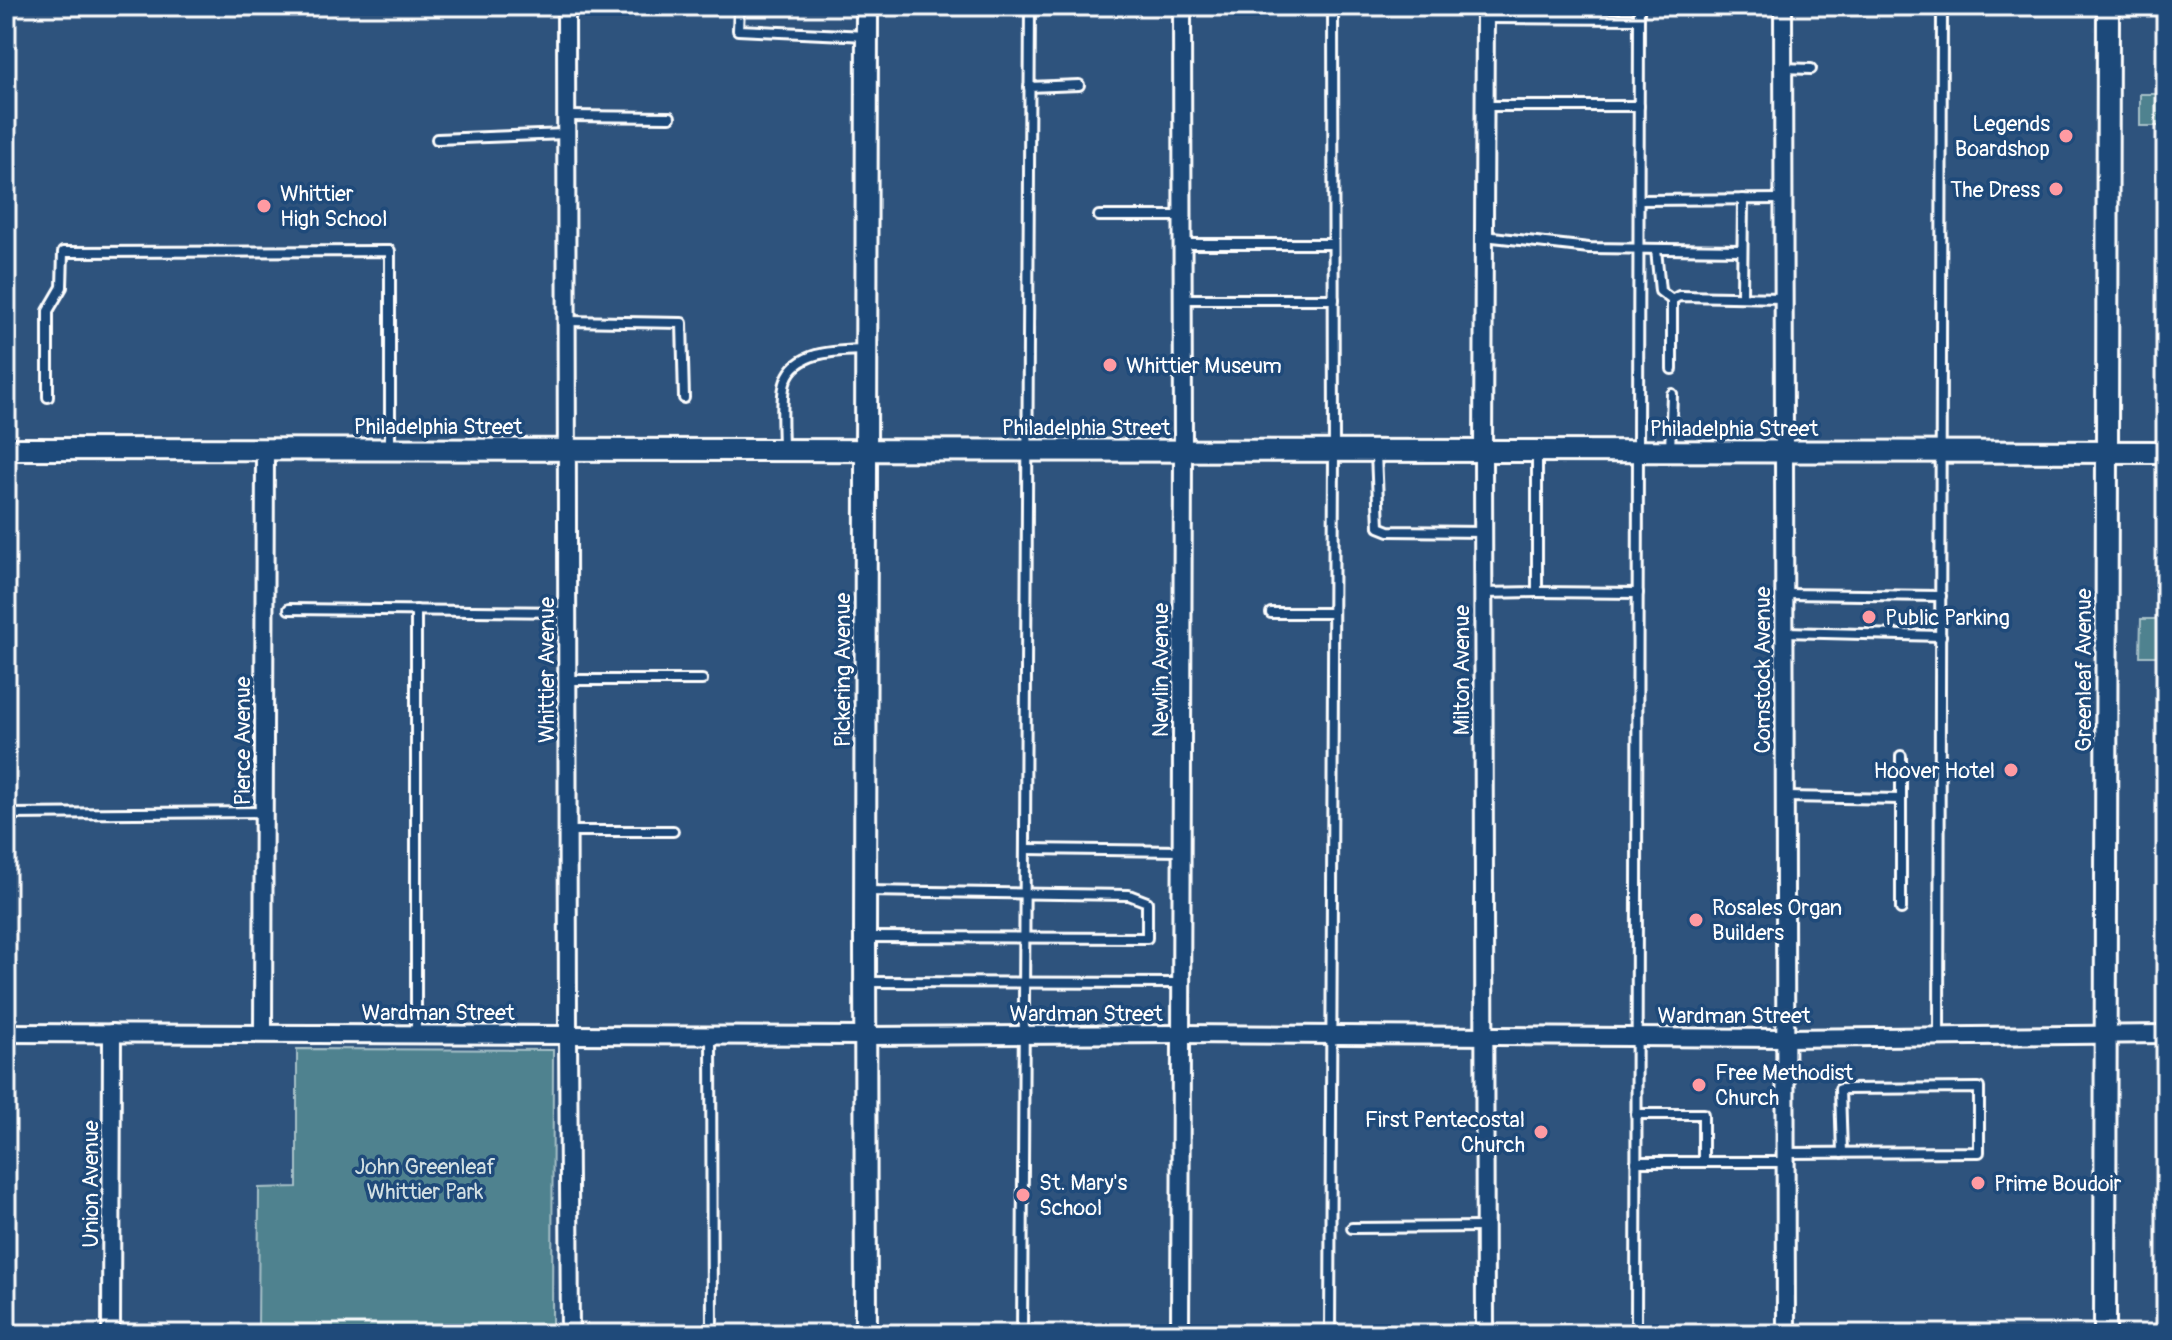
<svg xmlns="http://www.w3.org/2000/svg" width="2172" height="1340" font-family="Pangolin,sans-serif">
  <style>
    .green { fill: #4f828f; stroke: #a7c0c7; stroke-width: 2 }
    .lines { fill: none; stroke-linecap: round; stroke-linejoin: round }
    .service-casing { stroke: #fff; stroke-width: 14 }
    .minor-casing { stroke: #fff; stroke-width: 22 }
    .tertiary-casing { stroke: #fff; stroke-width: 26 }
    .service { stroke: #1f4a7a; stroke-width: 8 }
    .minor { stroke: #1f4a7a; stroke-width: 16 }
    .tertiary { stroke: #1f4a7a; stroke-width: 20 }
    .poi-dot { fill: #ff9aa2; stroke: #1f4a7a; stroke-width: 3 }
    .labels { text-anchor: middle; stroke-width: 7; stroke-linejoin: round; paint-order: stroke }
    .poi-label { font-size: 22px; fill: #fff; stroke: #1f4a7a; text-anchor: start }
    .street-label { font-size: 22px; fill: #fff; stroke: #1f4a7a }
    .park-label { font-size: 22px; fill: #d3e0e3; stroke: #1f4a7a }
  </style>
  <rect width="100%" height="100%" fill="#2e537d"/>
  <filter id="ink" filterUnits="userSpaceOnUse"><feTurbulence type="fractalNoise" baseFrequency=".0125" numOctaves="2"/><feDisplacementMap in="SourceGraphic" scale="16" xChannelSelector="R" yChannelSelector="G"/><feConvolveMatrix kernelMatrix="1 2 1 2 8 2 1 2 1" color-interpolation-filters="sRGB"/></filter>
  <g filter="url(#ink)">
    <!-- green -->
    <g class="green">
      <rect x="2140" y="94" width="26" height="32"/>
      <polygon points="2141,619 2166,619 2166,656 2140,656"/>
      <polygon points="297,1049 553,1050 552,1334 258,1334 259,1188 297,1187"/>
    </g>
    <g class="lines">
      <!-- service casing -->
      <g class="service-casing">
        <g id="service">
          <polyline points="739,6 738,30 867,36"/>
          <polyline points="1485,18 1639,19"/>
          <polyline points="1783,68 1811,69"/>
          <polyline points="1029,87 1079,85"/>
          <polyline points="1485,106 1639,106"/>
          <polyline points="566,116 670,117"/>
          <polyline points="437,139 566,134"/>
          <polyline points="1639,200 1783,199"/>
          <polyline points="1099,216 1182,216"/>
          <polyline points="1484,236 1589,248 1742,250"/>
          <polyline points="1183,244 1333,244"/>
          <polyline points="1656,249 1660,291 1672,300"/>
          <polyline points="1742,297 1743,199"/>
          <polyline points="1183,299 1334,299"/>
          <polyline points="1672,300 1679,296 1783,298"/>
          <polyline points="1672,300 1672,369"/>
          <polyline points="567,321 682,323 684,398"/>
          <polyline points="48,397 48,311 62,287 63,252 390,251 390,449"/>
          <path d="M783,449C783,432 780,395 786,380C797,350 838,351 864,350"/>
          <polyline points="1670,451 1672,394"/>
          <polyline points="1376,453 1379,527 1389,531 1483,532"/>
          <polyline points="1537,592 1638,593"/>
          <polyline points="1484,593 1537,592 1537,452"/>
          <polyline points="1784,594 1941,596"/>
          <polyline points="289,609 568,612"/>
          <polyline points="1271,613 1333,613"/>
          <polyline points="1785,632 1941,636"/>
          <polyline points="568,680 702,680"/>
          <polyline points="1785,797 1901,799 1901,756"/>
          <polyline points="1901,799 1901,909"/>
          <polyline points="6,814 264,812"/>
          <polyline points="568,831 673,831"/>
          <polyline points="1026,849 1181,851"/>
          <polyline points="866,891 1129,895 1147,902 1147,938 867,937"/>
          <polyline points="866,982 1180,983"/>
          <polyline points="416,1034 416,610"/>
          <polyline points="711,1035 712,1334"/>
          <polyline points="1939,1036 1942,6"/>
          <polyline points="1636,1114 1703,1114 1703,1162 1636,1162"/>
          <polyline points="1785,1153 1979,1152 1979,1088 1840,1089 1842,1153"/>
          <polyline points="1703,1162 1785,1162"/>
          <polyline points="1352,1228 1485,1227"/>
          <polyline points="1022,1334 1030,6"/>
          <polyline points="1330,1334 1334,451 1333,6"/>
          <polyline points="1636,1334 1639,6"/>
        </g>
      </g>
      <!-- minor casing -->
      <g class="minor-casing">
        <g id="minor">
          <polyline points="566,6 568,1035 570,1334"/>
          <polyline points="1783,6 1786,1334"/>
          <polyline points="6,1033 865,1036 1180,1034 1784,1038 2166,1034"/>
          <polyline points="263,1033 265,449"/>
          <polyline points="111,1334 112,1033"/>
          <polyline points="1180,1334 1183,451 1182,6"/>
          <polyline points="1485,1334 1483,451 1485,6"/>
        </g>
      </g>
      <!-- tertiary casing -->
      <g class="tertiary-casing">
        <g id="tertiary">
          <polyline points="6,449 2166,452"/>
          <polyline points="866,1334 865,937 867,6"/>
          <polyline points="2105,1334 2108,6"/>
        </g>
      </g>
      <!-- service -->
      <use href="#service" class="service"/>
      <!-- minor -->
      <use href="#minor" class="minor"/>
      <!-- tertiary -->
      <use href="#tertiary" class="tertiary"/>
    </g>
  </g>
  <!-- markers -->
  <g class="poi-dot">
    <circle cx="2066" cy="136" r="8"/>
    <circle cx="2056" cy="189" r="8"/>
    <circle cx="264" cy="206" r="8"/>
    <circle cx="1110" cy="365" r="8"/>
    <circle cx="1869" cy="617" r="8"/>
    <circle cx="2011" cy="770" r="8"/>
    <circle cx="1696" cy="920" r="8"/>
    <circle cx="1699" cy="1085" r="8"/>
    <circle cx="1541" cy="1132" r="8"/>
    <circle cx="1978" cy="1183" r="8"/>
    <circle cx="1023" cy="1195" r="8"/>
  </g>
  <g class="labels">
    <!-- poi labels -->
    <g class="poi-label">
      <text x="2050" y="131" text-anchor="end">Legends<tspan x="2050" dy="25">Boardshop</tspan></text>
      <text x="2040" y="197" text-anchor="end">The Dress</text>
      <text x="280" y="201">Whittier<tspan x="280" dy="25">High School</tspan></text>
      <text x="1126" y="373">Whittier Museum</text>
      <text x="1885" y="625">Public Parking</text>
      <text x="1995" y="778" text-anchor="end">Hoover Hotel</text>
      <text x="1712" y="915">Rosales Organ<tspan x="1712" dy="25">Builders</tspan></text>
      <text x="1715" y="1080">Free Methodist<tspan x="1715" dy="25">Church</tspan></text>
      <text x="1525" y="1127" text-anchor="end">First Pentecostal<tspan x="1525" dy="25">Church</tspan></text>
      <text x="1039" y="1190">St. Mary's<tspan x="1039" dy="25">School</tspan></text>
      <text x="1994" y="1191">Prime Boudoir</text>
    </g>
    <!-- street labels -->
    <g class="street-label">
      <text x="438" y="434">Philadelphia Street</text>
      <text x="1086" y="435">Philadelphia Street</text>
      <text x="1734" y="436">Philadelphia Street</text>
      <text transform="translate(546 670) rotate(-90)" y="8">Whittier Avenue</text>
      <text transform="translate(842 670) rotate(-90)" y="8">Pickering Avenue</text>
      <text transform="translate(1160 670) rotate(-90)" y="8">Newlin Avenue</text>
      <text transform="translate(1461 670) rotate(-90)" y="8">Milton Avenue</text>
      <text transform="translate(1762 670) rotate(-90)" y="8">Comstock Avenue</text>
      <text transform="translate(2083 670) rotate(-90)" y="8">Greenleaf Avenue</text>
      <text transform="translate(242 741) rotate(-90)" y="8">Pierce Avenue</text>
      <text x="438" y="1020">Wardman Street</text>
      <text x="1086" y="1021">Wardman Street</text>
      <text x="1734" y="1023">Wardman Street</text>
      <text transform="translate(90 1184) rotate(-90)" y="8">Union Avenue</text>
    </g>
    <!-- park labels -->
    <g class="park-label">
      <text x="425" y="1174">John Greenleaf<tspan x="425" dy="25">Whittier Park</tspan></text>
    </g>
  </g>
  <!-- margin -->
  <rect width="2172" height="1340" fill="none" stroke="#1f4a7a" stroke-width="32"/>
  <rect x="16" y="16" width="2140" height="1308" fill="none" stroke="#fff" stroke-width="3" filter="url(#ink)"/>
</svg>
